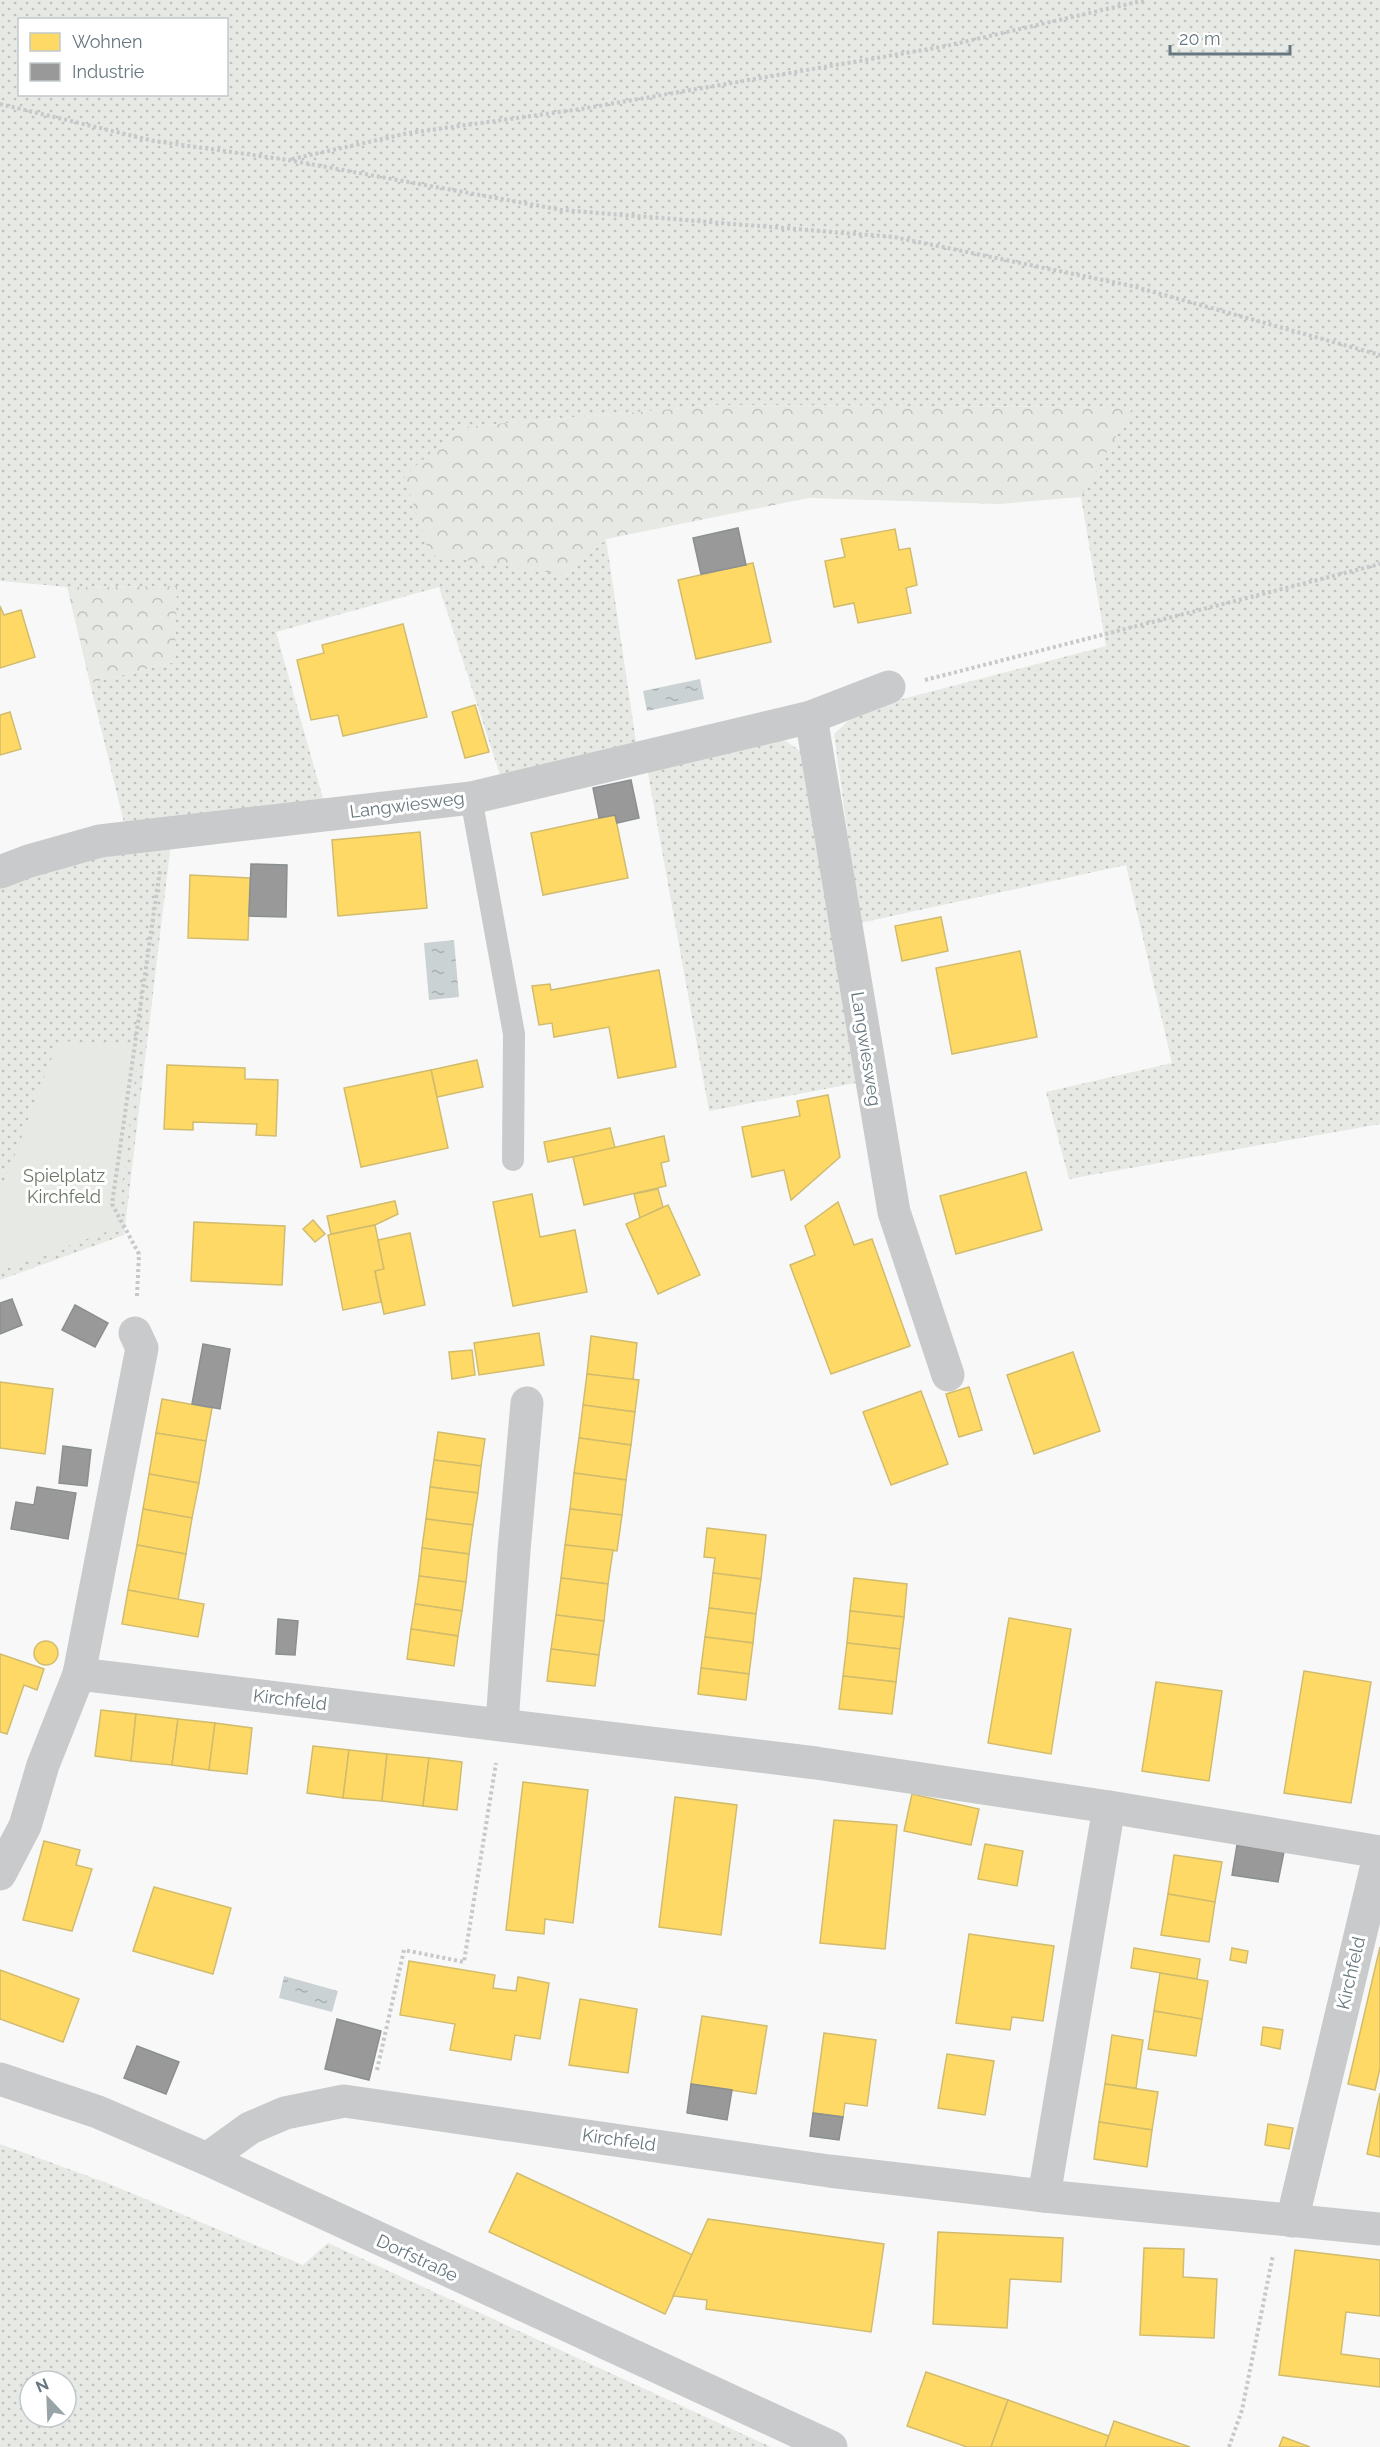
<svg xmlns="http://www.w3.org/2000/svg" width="1380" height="2447" font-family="Raleway,sans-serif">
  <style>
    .grass { fill: url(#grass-dots); fill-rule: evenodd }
    .forest { fill: url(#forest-crowns) }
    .park { fill: #e7e9e5 }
    .water { fill: url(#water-ripples) }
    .homes { fill: #ffd966; stroke: #d1bc6e; stroke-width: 1.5 }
    .industry { fill: #999; stroke: #8a8f91; stroke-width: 1.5 }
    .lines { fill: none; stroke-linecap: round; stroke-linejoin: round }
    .path { stroke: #c7c8c9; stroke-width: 4; stroke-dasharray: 3 3; stroke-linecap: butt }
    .lane { stroke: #c9cacb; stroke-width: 22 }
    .street { stroke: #c9cacb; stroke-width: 33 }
    .labels { text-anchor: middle; stroke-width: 6; stroke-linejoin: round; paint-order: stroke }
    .street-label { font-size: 18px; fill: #66777f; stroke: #fff }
    .park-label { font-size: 18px; fill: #6a7765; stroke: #fff }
  </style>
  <defs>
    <pattern id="grass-dots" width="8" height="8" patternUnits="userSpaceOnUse" patternTransform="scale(1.5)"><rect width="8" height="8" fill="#e7e9e5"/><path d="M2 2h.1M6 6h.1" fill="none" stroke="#bfc2bf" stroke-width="1.8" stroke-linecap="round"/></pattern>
    <pattern id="forest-crowns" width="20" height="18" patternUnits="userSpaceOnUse" patternTransform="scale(1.5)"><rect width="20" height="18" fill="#e7e9e5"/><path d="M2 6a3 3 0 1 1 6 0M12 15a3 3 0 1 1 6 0" fill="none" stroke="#bfc2bf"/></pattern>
    <pattern id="water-ripples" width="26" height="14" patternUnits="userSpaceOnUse" patternTransform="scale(1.5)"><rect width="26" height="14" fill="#cad2d4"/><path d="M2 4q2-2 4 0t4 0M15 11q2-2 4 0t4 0" fill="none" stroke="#a8afb1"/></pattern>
  </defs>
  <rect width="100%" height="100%" fill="#f8f8f8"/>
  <!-- grass -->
  <g class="grass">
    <path d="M0,0H1380V1124L1069,1179L1046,1092L1172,1063L1126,865L860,923L834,734L860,710L1106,646L1081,497L1132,407L719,405L461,427L568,575L606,539L636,742L500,775L439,587L276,632L324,802L125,827L90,683L175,662L176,586L67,587L0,581ZM20,20H226V94H20Z"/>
    <polygon points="777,735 802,752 856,1083 709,1111 646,762"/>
    <polygon points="171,843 124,1235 0,1280 0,884 130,849"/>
    <path d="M0,2144L107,2183L303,2265L328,2243L771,2447H0ZM30,2381H66V2417H30Z"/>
  </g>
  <!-- forest -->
  <g class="forest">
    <polygon points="719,405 1133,407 1081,497 999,504 809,498 606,539 568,575 430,555 404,476 461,427"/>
    <polygon points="177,586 175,662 90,683 67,587"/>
  </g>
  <!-- park -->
  <polygon class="park" points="58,1041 139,1045 117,1228 0,1271 0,1194"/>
  <!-- water -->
  <g class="water">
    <polygon points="700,679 704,699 647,711 643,691"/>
    <polygon points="454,940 459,997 429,1000 424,943"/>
    <polygon points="284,1976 338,1991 332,2012 279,1998"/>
  </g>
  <!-- homes -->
  <g class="homes">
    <polygon points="895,529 899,550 910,548 917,585 906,588 911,613 858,623 854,603 834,607 825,561 845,557 841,539"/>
    <polygon points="753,563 771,642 696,659 678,580"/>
    <polygon points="0,606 4,615 21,610 35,657 0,668"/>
    <polygon points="403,624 427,717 343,736 338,715 311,720 297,660 324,653 322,645"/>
    <polygon points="475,705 489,752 465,758 452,712"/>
    <polygon points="10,712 21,749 0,755 0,715"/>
    <polygon points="615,815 628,878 543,895 531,833"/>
    <polygon points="420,832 427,908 338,916 332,840"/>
    <polygon points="190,875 250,878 248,940 188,938"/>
    <polygon points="941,917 948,951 902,961 895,926"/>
    <polygon points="1020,951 1037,1037 952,1054 936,968"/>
    <polygon points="659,970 676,1067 618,1078 609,1027 554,1037 552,1023 539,1025 532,986 550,984 551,990"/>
    <polygon points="477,1060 483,1087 437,1097 431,1070"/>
    <polygon points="167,1065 245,1068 245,1079 278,1080 276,1136 256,1135 257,1124 193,1122 193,1130 164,1129"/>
    <polygon points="431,1070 448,1148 361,1167 344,1088"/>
    <polygon points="828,1095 840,1157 791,1200 784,1170 752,1177 742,1127 800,1116 797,1101"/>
    <polygon points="610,1128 615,1148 548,1162 544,1142"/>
    <polygon points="664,1136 669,1161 661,1163 666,1186 584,1205 573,1157"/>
    <polygon points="1026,1172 1042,1230 956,1254 940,1196"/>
    <polygon points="658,1189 663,1207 640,1218 634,1194"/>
    <polygon points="532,1194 540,1237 575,1230 587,1292 513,1306 493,1202"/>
    <polygon points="395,1201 398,1214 375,1225 331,1234 327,1216"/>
    <polygon points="838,1202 854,1245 872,1239 910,1346 831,1374 790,1265 815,1255 805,1226"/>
    <polygon points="668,1205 700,1275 658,1294 626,1224"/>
    <polygon points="313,1220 325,1234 315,1242 303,1229"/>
    <polygon points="194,1222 285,1226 282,1285 191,1281"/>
    <polygon points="375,1225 384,1269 375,1271 381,1302 343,1310 328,1235"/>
    <polygon points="410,1233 425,1305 384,1314 375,1271 384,1269 378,1240"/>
    <polygon points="539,1333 544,1365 479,1375 474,1343"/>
    <polygon points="591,1336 637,1343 633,1380 587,1374"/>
    <polygon points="472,1350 475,1375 452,1379 449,1352"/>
    <polygon points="1073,1352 1100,1431 1034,1454 1007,1375"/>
    <polygon points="587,1374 639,1380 635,1412 583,1405"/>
    <polygon points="0,1382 53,1389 45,1454 0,1448"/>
    <polygon points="969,1387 982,1430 959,1437 946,1394"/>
    <polygon points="921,1391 948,1464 891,1485 863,1412"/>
    <polygon points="162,1399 212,1408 206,1441 156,1433"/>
    <polygon points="583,1405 635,1412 631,1445 579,1438"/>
    <polygon points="438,1432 485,1439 481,1466 434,1460"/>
    <polygon points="156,1433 206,1441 199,1483 149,1474"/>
    <polygon points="579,1438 631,1445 626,1480 574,1473"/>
    <polygon points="434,1460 481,1466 478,1493 430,1487"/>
    <polygon points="574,1473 626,1480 622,1515 570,1509"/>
    <polygon points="149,1474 199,1483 192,1518 143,1509"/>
    <polygon points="430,1487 478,1493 473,1525 426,1519"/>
    <polygon points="143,1509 192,1518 186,1554 137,1545"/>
    <polygon points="570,1509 622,1515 617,1551 565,1545"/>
    <polygon points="426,1519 473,1525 469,1554 422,1548"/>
    <polygon points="707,1528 766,1535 761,1579 713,1573 715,1558 704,1557"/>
    <polygon points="137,1545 186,1554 178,1600 128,1590"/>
    <polygon points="565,1545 613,1550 608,1584 561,1578"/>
    <polygon points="422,1548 469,1554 466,1582 419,1576"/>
    <polygon points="713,1573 761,1579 756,1614 709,1608"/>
    <polygon points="419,1576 466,1582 462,1611 415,1604"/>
    <polygon points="561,1578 608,1584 604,1621 556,1615"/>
    <polygon points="854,1578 907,1584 904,1617 850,1611"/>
    <polygon points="128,1590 204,1604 198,1637 122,1624"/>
    <polygon points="415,1604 462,1611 458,1636 411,1629"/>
    <polygon points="709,1608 756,1614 753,1643 705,1637"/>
    <polygon points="850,1611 904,1617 900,1649 847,1643"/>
    <polygon points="556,1615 604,1621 599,1655 551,1649"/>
    <polygon points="1009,1618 1071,1629 1051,1754 988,1743"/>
    <polygon points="411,1629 458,1636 454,1666 407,1659"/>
    <polygon points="705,1637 753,1643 749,1674 701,1668"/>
    <circle cx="46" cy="1653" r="12"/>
    <polygon points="847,1643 900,1649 896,1682 843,1676"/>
    <polygon points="551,1649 599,1655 595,1686 547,1681"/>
    <polygon points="0,1654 44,1669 37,1690 24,1685 7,1734 0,1732"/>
    <polygon points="701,1668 749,1674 746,1700 698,1694"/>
    <polygon points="1304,1671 1371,1682 1351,1803 1284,1793"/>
    <polygon points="843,1676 896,1682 892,1714 839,1709"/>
    <polygon points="1156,1682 1222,1691 1209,1781 1142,1771"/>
    <polygon points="101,1710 136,1714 131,1761 95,1756"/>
    <polygon points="136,1714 178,1719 172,1765 131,1761"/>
    <polygon points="178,1719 215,1723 209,1770 172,1765"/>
    <polygon points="215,1723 252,1728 247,1774 209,1770"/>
    <polygon points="313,1746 349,1750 343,1798 307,1793"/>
    <polygon points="349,1750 387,1754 382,1801 343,1798"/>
    <polygon points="387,1754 429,1758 423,1806 382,1801"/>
    <polygon points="429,1758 462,1762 457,1810 423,1806"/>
    <polygon points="523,1782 588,1790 573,1923 545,1919 544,1934 506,1930"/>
    <polygon points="912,1794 979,1809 971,1845 904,1831"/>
    <polygon points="675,1797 737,1805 721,1935 659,1927"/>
    <polygon points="834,1820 897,1825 885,1949 820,1943"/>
    <polygon points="44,1841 80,1850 76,1865 92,1869 72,1931 23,1920"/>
    <polygon points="985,1844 1023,1851 1017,1886 978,1879"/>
    <polygon points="1174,1855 1222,1862 1215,1902 1168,1894"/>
    <polygon points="154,1887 231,1908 213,1974 133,1951"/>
    <polygon points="1168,1894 1215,1902 1209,1942 1161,1935"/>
    <polygon points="969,1934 1054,1946 1043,2021 1012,2017 1010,2030 956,2023"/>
    <polygon points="1380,1947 1380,2068 1375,2090 1348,2084"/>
    <polygon points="1134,1948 1200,1959 1197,1979 1131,1968"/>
    <polygon points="1232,1948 1248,1951 1246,1963 1230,1960"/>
    <polygon points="409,1961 495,1975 493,1988 516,1991 518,1977 549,1983 540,2039 515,2035 511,2060 450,2050 455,2024 400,2015"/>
    <polygon points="0,1970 79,1999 63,2042 0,2019"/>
    <polygon points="1160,1973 1208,1981 1202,2019 1154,2011"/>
    <polygon points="580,1999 637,2009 628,2073 569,2065"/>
    <polygon points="1154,2011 1202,2019 1196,2056 1148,2049"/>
    <polygon points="702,2016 767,2026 756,2094 691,2084"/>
    <polygon points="1263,2027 1283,2030 1280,2049 1261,2045"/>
    <polygon points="824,2033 876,2040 867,2106 845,2103 843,2117 813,2113"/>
    <polygon points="1112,2035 1143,2040 1136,2088 1105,2084"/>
    <polygon points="947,2054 994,2061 985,2115 938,2108"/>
    <polygon points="1105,2084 1158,2092 1152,2130 1099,2122"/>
    <polygon points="1380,2093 1380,2157 1367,2154"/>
    <polygon points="1099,2122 1152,2130 1147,2167 1094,2159"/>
    <polygon points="1268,2124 1293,2128 1289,2149 1265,2145"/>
    <polygon points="517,2173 693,2255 665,2314 489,2232"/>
    <polygon points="708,2219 884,2244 871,2332 706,2309 707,2300 673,2296"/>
    <polygon points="938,2232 1063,2238 1061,2282 1010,2279 1007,2328 933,2324"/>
    <polygon points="1144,2248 1184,2249 1183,2277 1217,2279 1214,2338 1140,2335"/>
    <polygon points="1295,2250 1380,2260 1380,2316 1346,2312 1341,2354 1380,2359 1380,2387 1279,2375"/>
    <polygon points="926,2372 1008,2400 991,2447 967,2447 907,2426"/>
    <polygon points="1008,2400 1109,2436 1105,2447 991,2447"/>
    <polygon points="1114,2421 1190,2447 1105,2447"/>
    <polygon points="1283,2437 1310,2447 1279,2447"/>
  </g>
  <!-- industry -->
  <g class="industry">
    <polygon points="738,528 746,565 701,574 693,538"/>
    <polygon points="631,780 639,818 617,823 615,815 599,818 593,788"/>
    <polygon points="251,864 287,865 286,917 249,916"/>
    <polygon points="12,1299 22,1325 0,1334 0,1303"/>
    <polygon points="75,1305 108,1323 95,1347 62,1330"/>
    <polygon points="203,1344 230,1349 220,1409 192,1404"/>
    <polygon points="63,1446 91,1450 87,1486 59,1483"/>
    <polygon points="37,1487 76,1493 68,1539 11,1529 16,1502 34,1505"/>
    <polygon points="278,1619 298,1621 295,1655 276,1654"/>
    <polygon points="1237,1845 1284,1852 1278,1882 1232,1875"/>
    <polygon points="337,2019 381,2031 369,2080 325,2069"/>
    <polygon points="137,2046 179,2062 166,2094 124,2078"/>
    <polygon points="691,2084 732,2090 727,2120 687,2113"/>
    <polygon points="813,2113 843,2117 839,2140 810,2136"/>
  </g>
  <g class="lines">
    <!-- path -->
    <g class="path">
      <polyline points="0,104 154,141 288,160 562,210 894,237 1132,286 1380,355"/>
      <polyline points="292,159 409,133 581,109 946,46 1146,0"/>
      <polyline points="925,680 1380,564"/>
      <polyline points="137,1296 139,1254 112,1204 160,870"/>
      <polyline points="377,2070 404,1950 464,1962 496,1763"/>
      <polyline points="1229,2447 1242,2410 1273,2255"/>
    </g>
    <!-- lane -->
    <polyline class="lane" points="471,798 514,1034 513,1160"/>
    <!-- street -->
    <g class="street">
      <polyline points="811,717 894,1212 948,1375"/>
      <polyline points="0,872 29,861 100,841 471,798 811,717 889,687"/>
      <polyline points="79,1674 142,1348 135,1333"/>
      <polyline points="502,1724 514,1551 527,1403"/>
      <polyline points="1109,1807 1380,1852 1292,2221"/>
      <polyline points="0,1874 25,1826 43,1765 79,1674 816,1763 1109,1807 1044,2196 829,2171 344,2101 285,2113 250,2128 207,2159"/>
      <polyline points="0,2079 98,2112 207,2159 831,2447"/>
      <polyline points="1044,2196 1380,2229"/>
    </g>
  </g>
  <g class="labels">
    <!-- street labels -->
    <g class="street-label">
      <text transform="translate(407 805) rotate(-7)" y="6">Langwiesweg</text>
      <text transform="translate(866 1049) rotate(81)" y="6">Langwiesweg</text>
      <text transform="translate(290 1700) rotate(7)" y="6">Kirchfeld</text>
      <text transform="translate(1351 1973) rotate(-77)" y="6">Kirchfeld</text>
      <text transform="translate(619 2140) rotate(8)" y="6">Kirchfeld</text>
      <text transform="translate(417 2258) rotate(25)" y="6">Dorfstraße</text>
    </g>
    <!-- park labels -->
    <g class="park-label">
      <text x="64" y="1182">Spielplatz<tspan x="64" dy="21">Kirchfeld</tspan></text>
    </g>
  </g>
  <!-- legend -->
  <rect x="18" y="18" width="210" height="78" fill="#ffffff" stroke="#c2c9cc" stroke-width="1.5"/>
  <rect x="30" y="33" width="30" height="18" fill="#ffd966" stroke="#c2c9cc" stroke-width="1.5"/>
  <text x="72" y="48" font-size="18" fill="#66777f">Wohnen</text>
  <rect x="30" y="63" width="30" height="18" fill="#999999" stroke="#c2c9cc" stroke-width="1.5"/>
  <text x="72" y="78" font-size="18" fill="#66777f">Industrie</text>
  <!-- north arrow -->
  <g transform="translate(48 2399) rotate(337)"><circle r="28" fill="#ffffff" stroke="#c2c9cc" stroke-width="1.5"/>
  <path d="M0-4.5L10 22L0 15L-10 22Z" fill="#99a4a9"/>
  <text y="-9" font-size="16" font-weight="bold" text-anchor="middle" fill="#66777f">N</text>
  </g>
  <!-- scale -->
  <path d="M1170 45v9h120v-9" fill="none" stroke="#66777f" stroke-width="3"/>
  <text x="1179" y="45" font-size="18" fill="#66777f" stroke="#ffffff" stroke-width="4.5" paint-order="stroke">20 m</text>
</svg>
